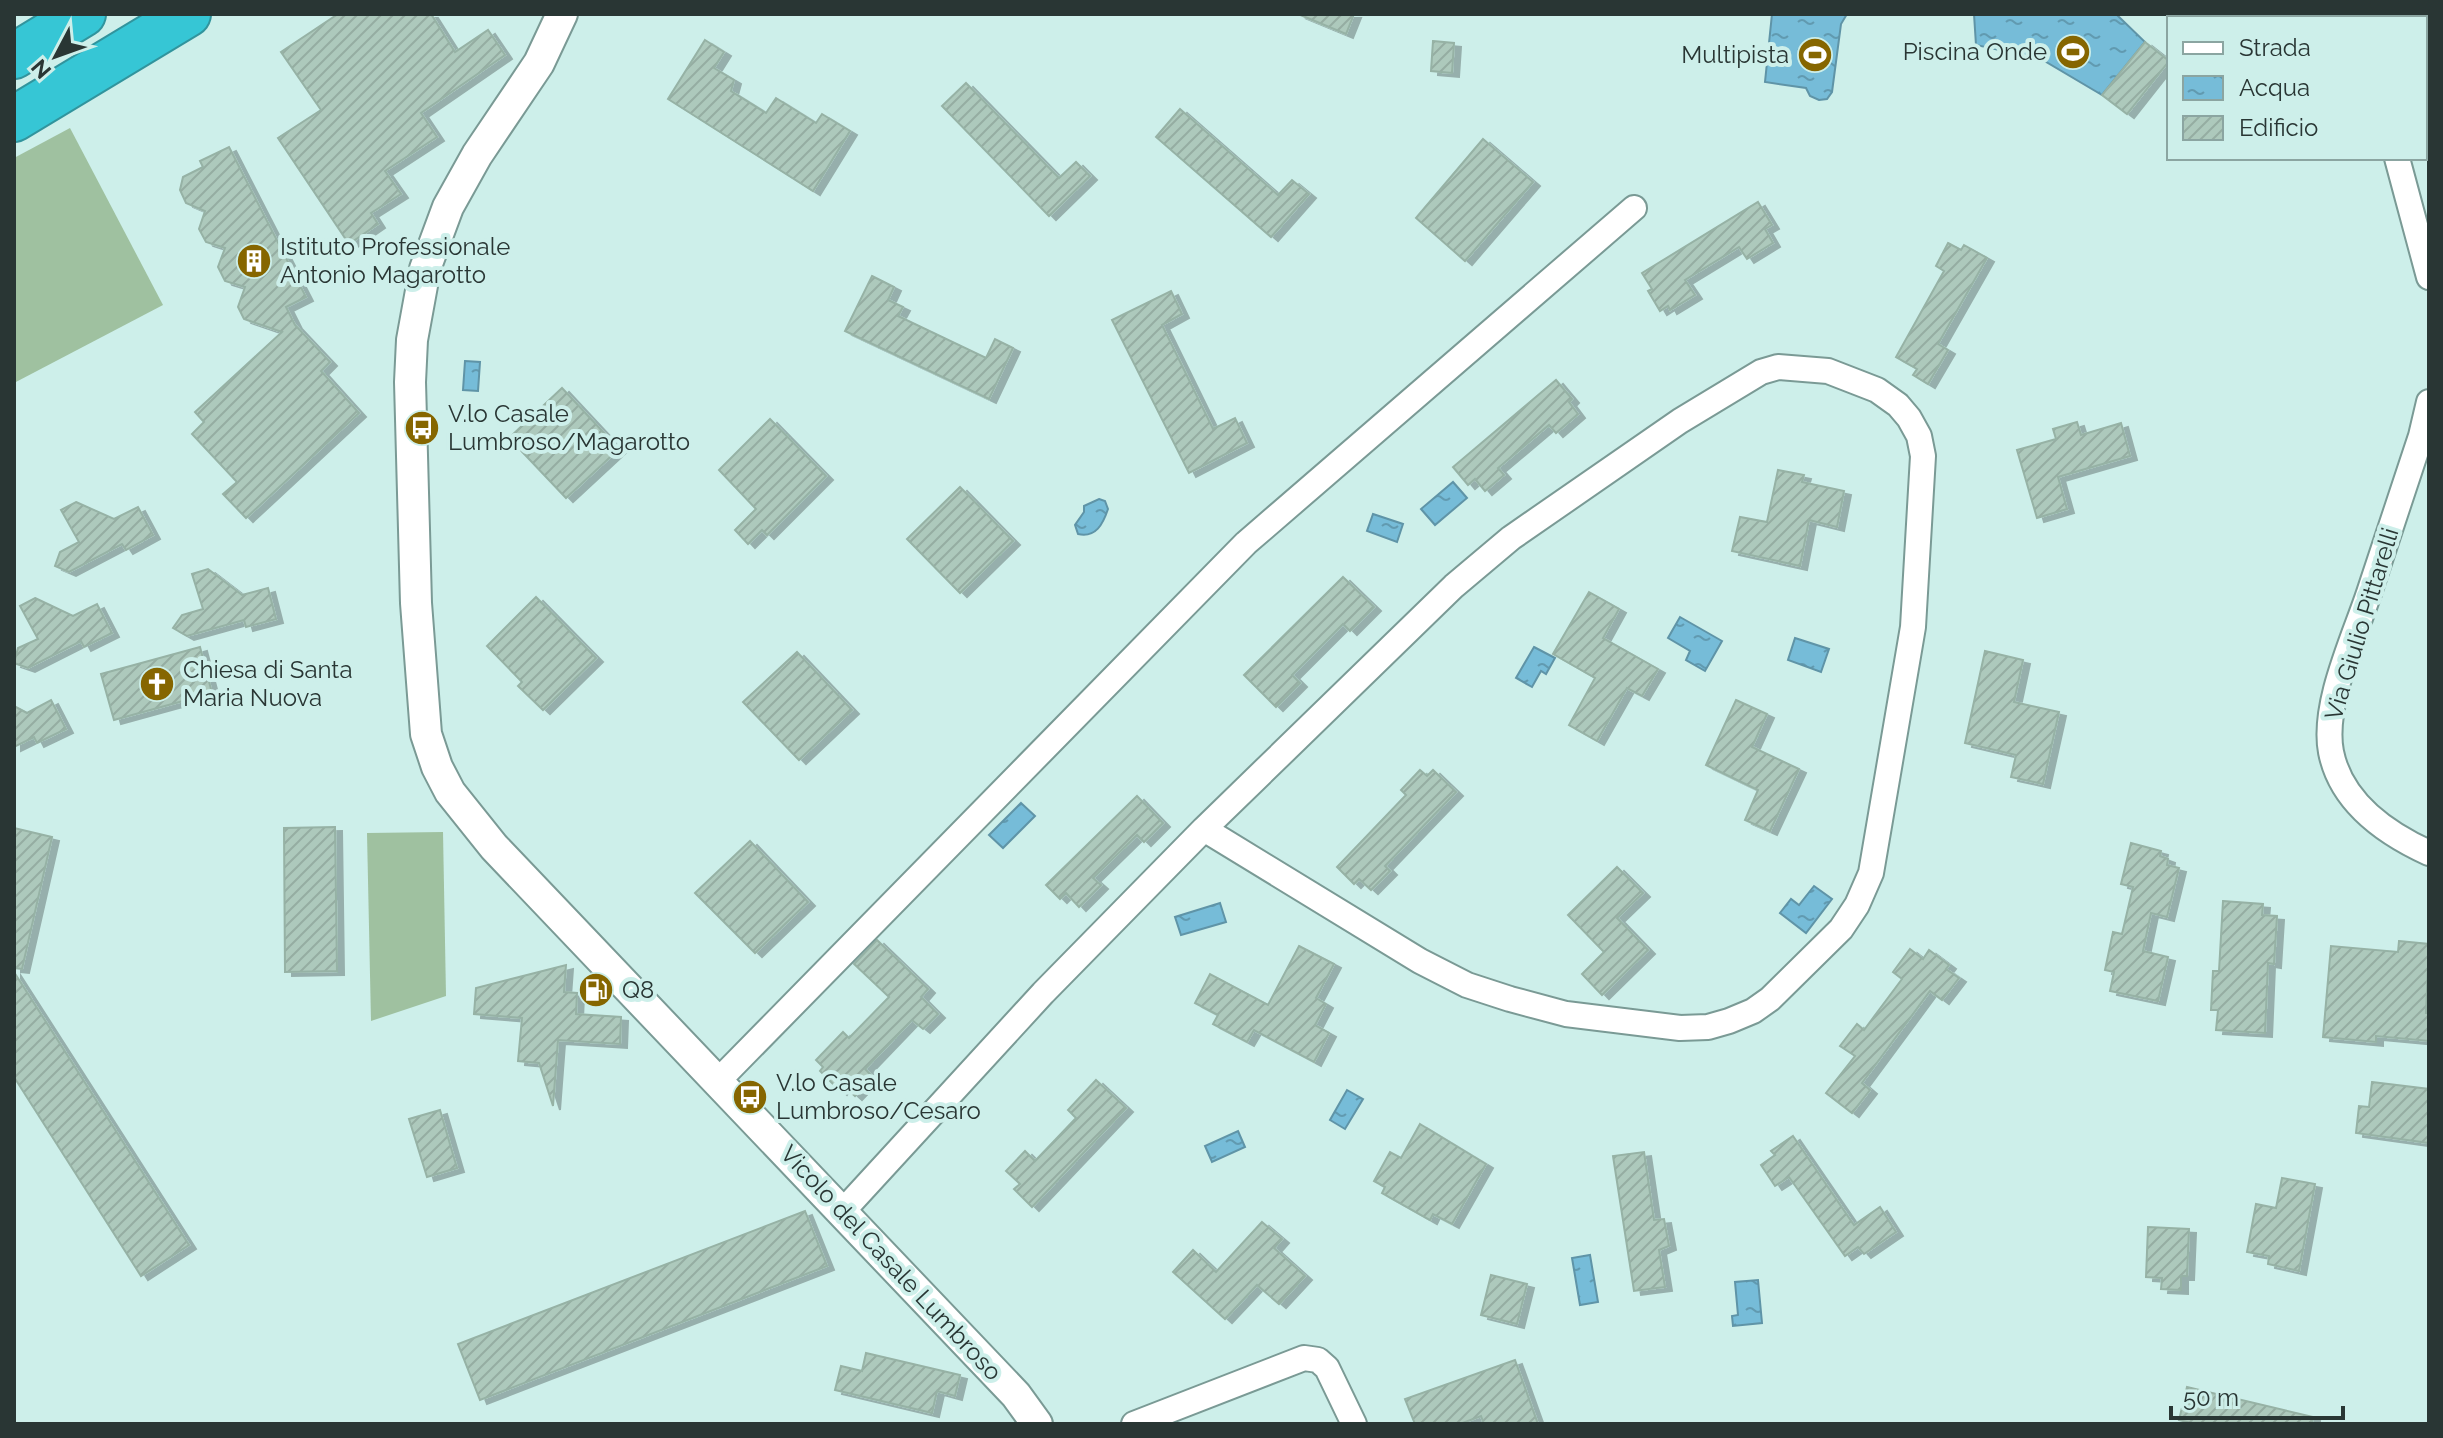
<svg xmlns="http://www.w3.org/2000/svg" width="2443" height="1438" font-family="Raleway,sans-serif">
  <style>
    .garden { fill: #9fc1a0 }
    .water { fill: url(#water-ripples); stroke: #5f94a7; stroke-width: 2 }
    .building { fill: url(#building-hatch); stroke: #96b2a5; stroke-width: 2; filter: url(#shadow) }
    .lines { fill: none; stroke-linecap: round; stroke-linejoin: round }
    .minor-casing { stroke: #7a9a95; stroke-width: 28 }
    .tertiary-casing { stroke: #7a9a95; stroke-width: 34 }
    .motorway-casing { stroke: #31949d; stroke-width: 48 }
    .minor { stroke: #fff; stroke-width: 24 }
    .tertiary { stroke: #fff; stroke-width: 30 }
    .motorway { stroke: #36c6d5; stroke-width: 44 }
    .labels { text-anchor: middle; stroke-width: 8; stroke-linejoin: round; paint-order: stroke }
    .poi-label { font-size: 24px; fill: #293634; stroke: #cdefea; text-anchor: start }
    .street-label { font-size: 24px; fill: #293634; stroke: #cdefea }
  </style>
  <defs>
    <pattern id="water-ripples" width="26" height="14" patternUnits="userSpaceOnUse" patternTransform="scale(2)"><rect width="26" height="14" fill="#76bcd8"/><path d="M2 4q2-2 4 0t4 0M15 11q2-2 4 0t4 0" fill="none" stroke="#619ab0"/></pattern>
    <pattern id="building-hatch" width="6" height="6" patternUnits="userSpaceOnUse" patternTransform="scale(2)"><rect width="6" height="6" fill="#adc9bc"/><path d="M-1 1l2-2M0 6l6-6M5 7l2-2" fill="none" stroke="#95ada2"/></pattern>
    <filter id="shadow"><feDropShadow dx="7" dy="4" stdDeviation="0" flood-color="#0004"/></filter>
  </defs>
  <rect width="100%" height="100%" fill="#cdefea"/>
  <!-- garden -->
  <g class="garden">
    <polygon points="70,128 163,305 14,383 14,158"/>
    <polygon points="443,832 446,996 371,1021 367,833"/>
  </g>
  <!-- water -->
  <g class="water">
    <polygon points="1772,14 1847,14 1841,24 1832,92 1827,99 1819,100 1810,96 1806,88 1765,82"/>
    <polygon points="1974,14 2116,14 2145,42 2102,95 2041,59 1976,45"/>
    <polygon points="465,361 480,362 478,391 463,390"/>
    <polygon points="1453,482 1467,498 1435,525 1421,509"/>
    <path d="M1099,499L1105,501L1108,509C1103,524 1096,538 1078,534L1075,525L1084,512V506Z"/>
    <polygon points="1373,514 1403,524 1397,542 1367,531"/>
    <polygon points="1680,617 1722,641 1705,671 1686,660 1690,651 1668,638"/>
    <polygon points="1795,638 1829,649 1821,672 1788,660"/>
    <polygon points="1534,647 1555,658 1546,674 1541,671 1532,687 1516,678"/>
    <polygon points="1021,803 1035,816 1003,848 989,835"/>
    <polygon points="1814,886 1832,899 1806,933 1780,913 1791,899 1799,905"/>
    <polygon points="1220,903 1226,922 1181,935 1175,917"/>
    <polygon points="1347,1090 1363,1099 1345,1129 1330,1120"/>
    <polygon points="1238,1131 1245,1147 1212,1162 1205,1146"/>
    <polygon points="1590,1255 1598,1302 1580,1305 1572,1258"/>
    <polygon points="1758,1280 1762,1323 1733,1326 1732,1316 1738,1315 1735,1282"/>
  </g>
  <!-- building -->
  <g class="building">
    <polygon points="338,14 431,14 455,52 488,30 505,55 421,113 437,137 385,171 401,194 371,213 378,224 349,244 278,138 321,110 281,52"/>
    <polygon points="1298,14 1354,14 1346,34"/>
    <polygon points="705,40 724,52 714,68 734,80 731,91 766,113 776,98 816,123 822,114 850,131 813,191 668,99"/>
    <polygon points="1433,41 1454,43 1452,73 1431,71"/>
    <polygon points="2145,42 2169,61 2127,114 2102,95"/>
    <polygon points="966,83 1059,178 1076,162 1090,176 1049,216 942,106"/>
    <polygon points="1180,109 1278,195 1292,180 1309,194 1271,237 1156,137"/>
    <polygon points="1483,139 1533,182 1465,261 1416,218"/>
    <polygon points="229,147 306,297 286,307 295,325 330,362 321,371 359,413 246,518 223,494 237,482 192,434 204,422 195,412 282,332 244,319 238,307 245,287 225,281 218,267 225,248 206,242 199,229 205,211 186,203 180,190 183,177 203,167 200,161"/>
    <polygon points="1758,202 1772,225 1765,229 1773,243 1747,259 1739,247 1685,280 1695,295 1670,310 1668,306 1660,311 1648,291 1652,289 1642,273"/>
    <polygon points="1948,243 1961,250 1964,245 1987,258 1938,344 1948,350 1928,384 1913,375 1917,369 1896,357 1944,271 1936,266"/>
    <polygon points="872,276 894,287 888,300 903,307 898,316 986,358 995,339 1013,348 989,399 845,331"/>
    <polygon points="1171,291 1182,314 1162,325 1213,429 1235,418 1247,443 1189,473 1112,320"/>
    <polygon points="1556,380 1572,399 1569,402 1578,414 1556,433 1549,425 1498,468 1504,475 1485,491 1475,479 1468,485 1453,467"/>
    <polygon points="562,388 619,449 566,498 509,438"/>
    <polygon points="770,419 826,476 767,535 762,530 748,544 735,530 756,509 719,470"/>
    <polygon points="2077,422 2081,435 2121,423 2130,456 2058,477 2067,509 2037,518 2017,450 2056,439 2053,429"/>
    <polygon points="1778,470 1804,475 1802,482 1844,491 1837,527 1809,520 1800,566 1732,551 1740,517 1767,522"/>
    <polygon points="960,487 1013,541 960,593 907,539"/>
    <polygon points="76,502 114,519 138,507 153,535 126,550 122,544 69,572 55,566 60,552 79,542 61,510"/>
    <polygon points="208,569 242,595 268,588 276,619 246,627 244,620 187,636 173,628 182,615 203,609 192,574"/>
    <polygon points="1343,577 1374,607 1350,631 1343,624 1292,675 1300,683 1276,707 1244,675"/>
    <polygon points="1589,592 1619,609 1603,638 1658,669 1642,696 1627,688 1597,741 1569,725 1595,678 1553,654"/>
    <polygon points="536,597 596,658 543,710 518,686 522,682 487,646"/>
    <polygon points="35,598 73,616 97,604 112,633 84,647 81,641 28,668 14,663 18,648 38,639 20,606"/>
    <polygon points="200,647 212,693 114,720 101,674"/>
    <polygon points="1985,651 2023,660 2014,702 2059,712 2043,784 2011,777 2016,755 1965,743"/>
    <polygon points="797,652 852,710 799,760 743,702"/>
    <polygon points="51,700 66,729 37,743 34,737 14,747 14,706 27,713"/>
    <polygon points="1736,700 1767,714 1752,747 1799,769 1770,831 1745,820 1758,790 1706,765"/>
    <polygon points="1420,770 1427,776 1433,770 1456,792 1385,866 1390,871 1371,890 1359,879 1354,884 1337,867 1406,795 1401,790"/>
    <polygon points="1137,796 1163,823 1144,842 1137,835 1093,878 1101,885 1079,907 1066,893 1060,899 1046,885"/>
    <polygon points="335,827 337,971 285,972 284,828"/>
    <polygon points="14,828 52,837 22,969 14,968"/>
    <polygon points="750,841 808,902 755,953 695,893"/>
    <polygon points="2131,843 2161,851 2160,856 2168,859 2167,865 2179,868 2167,917 2151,913 2143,951 2168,957 2158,1001 2110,991 2114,972 2105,970 2113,932 2122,934 2133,887 2121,884"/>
    <polygon points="1617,867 1643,893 1617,918 1648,950 1602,995 1582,974 1604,952 1568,915"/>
    <polygon points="2223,901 2263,904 2262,915 2277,916 2274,964 2268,963 2265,1033 2216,1030 2218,1010 2211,1010 2213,971 2219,971"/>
    <polygon points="877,940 928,989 921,997 938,1014 923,1029 912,1020 865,1069 873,1077 855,1096 844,1086 840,1091 820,1071 823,1067 816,1060 843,1032 849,1038 889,997 854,964"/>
    <polygon points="2399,941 2429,944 2426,1013 2429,1013 2429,1041 2376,1036 2376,1042 2323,1037 2331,946 2398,952"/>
    <polygon points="1299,946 1334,964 1316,998 1326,1004 1315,1025 1329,1033 1314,1062 1254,1030 1247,1042 1213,1024 1218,1015 1195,1003 1210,974 1268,1005"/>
    <polygon points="1910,949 1923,959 1929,950 1949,965 1946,969 1959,978 1942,1000 1930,991 1862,1083 1870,1090 1852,1113 1826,1093 1855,1056 1840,1046 1857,1024 1864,1030 1902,979 1893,972"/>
    <polygon points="566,965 564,992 577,993 576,1014 621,1017 620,1044 558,1040 553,1106 539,1063 518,1061 522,1018 474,1014 476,988"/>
    <polygon points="14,972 189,1245 141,1276 14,1077"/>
    <polygon points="1096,1080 1126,1108 1032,1207 1014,1189 1020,1184 1006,1171 1025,1151 1035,1161 1076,1118 1068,1110"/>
    <polygon points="2372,1082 2429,1089 2429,1143 2356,1133 2359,1106 2369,1107"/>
    <polygon points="440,1110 457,1168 427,1177 409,1119"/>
    <polygon points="1420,1124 1486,1164 1452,1224 1433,1214 1430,1220 1382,1193 1385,1187 1374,1181 1390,1152 1401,1158"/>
    <polygon points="1793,1136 1854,1225 1880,1207 1896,1232 1864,1254 1858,1247 1845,1256 1789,1177 1775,1186 1761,1165 1775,1155 1771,1151"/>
    <polygon points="1644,1152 1654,1220 1664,1219 1669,1246 1659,1250 1665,1287 1634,1291 1613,1156"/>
    <polygon points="2282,1178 2315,1184 2299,1271 2268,1264 2269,1256 2247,1252 2256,1204 2276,1208"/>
    <polygon points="805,1211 827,1266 480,1400 458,1344"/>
    <polygon points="1262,1222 1282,1239 1274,1248 1305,1276 1279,1304 1257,1285 1225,1319 1173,1272 1193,1250 1216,1272"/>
    <polygon points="2148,1227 2189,1229 2187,1276 2181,1276 2181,1290 2161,1289 2162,1278 2146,1277"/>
    <polygon points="1491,1275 1527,1284 1517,1324 1481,1315"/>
    <polygon points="866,1353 960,1375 955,1396 937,1391 932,1413 835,1390 841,1366 862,1371"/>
    <polygon points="1515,1360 1538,1424 1484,1424 1481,1416 1460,1424 1415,1424 1405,1399"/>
    <polygon points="2187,1387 2313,1417 2312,1424 2195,1424 2179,1420"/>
  </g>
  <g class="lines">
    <!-- minor casing -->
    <g class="minor-casing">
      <g id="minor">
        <polyline points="2389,18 2395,14"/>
        <polyline points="2397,158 2429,277"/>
        <path d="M2429,402L2421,436C2404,488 2387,540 2369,593C2354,638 2322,705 2331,752C2341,802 2385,833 2429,853"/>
        <polyline points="718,1081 1246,543 1634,208"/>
        <polyline points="842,1212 1043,993 1204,829 1454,586 1511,538 1680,421 1761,372 1778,367 1828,371 1877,390 1898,405 1909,418 1919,436 1923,456 1913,627 1871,873 1857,905 1841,929 1770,999 1753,1011 1729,1021 1708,1027 1680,1028 1566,1014 1510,999 1467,985 1420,961 1204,829"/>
        <polyline points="1134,1424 1304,1358 1318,1360 1327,1368 1354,1424"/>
      </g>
    </g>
    <!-- tertiary casing -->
    <g class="tertiary-casing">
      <polyline id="tertiary" points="562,14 539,63 477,155 448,207 425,269 412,340 410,382 416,603 426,734 437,767 450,792 494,847 1016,1395 1037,1424"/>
    </g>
    <!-- motorway casing -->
    <g class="motorway-casing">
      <g id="motorway">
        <polyline points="14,56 83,14"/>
        <polyline points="14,119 188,14"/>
      </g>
    </g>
    <!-- minor -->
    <use href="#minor" class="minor"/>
    <!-- tertiary -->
    <use href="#tertiary" class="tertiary"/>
    <!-- motorway -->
    <use href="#motorway" class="motorway"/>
  </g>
  <!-- icons -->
  <defs>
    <g id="stadium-disc" transform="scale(1.8)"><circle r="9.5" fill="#866600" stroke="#cdefea"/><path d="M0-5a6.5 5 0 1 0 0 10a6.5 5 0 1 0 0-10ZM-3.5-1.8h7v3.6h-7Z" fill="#fff"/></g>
    <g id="building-disc" transform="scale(1.8)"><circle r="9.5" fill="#866600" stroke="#cdefea"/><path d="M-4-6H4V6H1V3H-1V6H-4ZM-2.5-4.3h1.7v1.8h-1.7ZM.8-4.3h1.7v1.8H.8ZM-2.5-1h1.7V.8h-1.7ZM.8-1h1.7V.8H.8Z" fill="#fff"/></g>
    <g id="bus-disc" transform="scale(1.8)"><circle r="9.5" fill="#866600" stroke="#cdefea"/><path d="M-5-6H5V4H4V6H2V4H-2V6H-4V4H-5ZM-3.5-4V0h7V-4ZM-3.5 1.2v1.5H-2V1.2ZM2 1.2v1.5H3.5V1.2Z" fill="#fff"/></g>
    <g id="church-disc" transform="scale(1.8)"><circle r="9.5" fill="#866600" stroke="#cdefea"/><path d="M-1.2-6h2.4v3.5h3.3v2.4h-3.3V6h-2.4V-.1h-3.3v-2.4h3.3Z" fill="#fff"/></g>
    <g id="fuel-disc" transform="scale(1.8)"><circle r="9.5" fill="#866600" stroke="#cdefea"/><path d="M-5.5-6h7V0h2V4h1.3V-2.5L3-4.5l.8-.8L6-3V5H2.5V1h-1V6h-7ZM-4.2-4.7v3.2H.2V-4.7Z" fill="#fff"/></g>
  </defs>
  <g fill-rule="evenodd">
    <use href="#stadium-disc" x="2073" y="52"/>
    <use href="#stadium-disc" x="1815" y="55"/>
    <use href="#building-disc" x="254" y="261"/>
    <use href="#bus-disc" x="422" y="428"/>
    <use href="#church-disc" x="157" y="684"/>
    <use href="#fuel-disc" x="596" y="990"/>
    <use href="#bus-disc" x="750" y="1097"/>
  </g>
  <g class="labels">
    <!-- poi labels -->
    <g class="poi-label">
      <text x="2047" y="60" text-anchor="end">Piscina Onde</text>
      <text x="1789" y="63" text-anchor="end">Multipista</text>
      <text x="280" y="255">Istituto Professionale<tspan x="280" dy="28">Antonio Magarotto</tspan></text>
      <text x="448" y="422">V.lo Casale<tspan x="448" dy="28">Lumbroso/Magarotto</tspan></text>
      <text x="183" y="678">Chiesa di Santa<tspan x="183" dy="28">Maria Nuova</tspan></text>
      <text x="622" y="998">Q8</text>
      <text x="776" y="1091">V.lo Casale<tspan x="776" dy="28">Lumbroso/Cesaro</tspan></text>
    </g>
    <!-- street labels -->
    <g class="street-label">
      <text transform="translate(2362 624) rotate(-73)" y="8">Via Giulio Pittarelli</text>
      <text transform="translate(891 1263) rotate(47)" y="8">Vicolo del Casale Lumbroso</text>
    </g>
  </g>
  <!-- border -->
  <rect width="2443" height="1438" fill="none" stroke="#293634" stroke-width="32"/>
  <!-- legend -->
  <rect x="2167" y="16" width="260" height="144" fill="#cdefea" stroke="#8ba5a1" stroke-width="2"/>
  <rect x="2183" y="42" width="40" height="12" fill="#ffffff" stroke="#8ba5a1" stroke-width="2"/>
  <text x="2239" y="56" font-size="24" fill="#293634">Strada</text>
  <rect x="2183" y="76" width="40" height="24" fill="url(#water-ripples)" stroke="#8ba5a1" stroke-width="2"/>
  <text x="2239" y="96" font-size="24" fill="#293634">Acqua</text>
  <rect x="2183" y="116" width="40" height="24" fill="url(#building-hatch)" stroke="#8ba5a1" stroke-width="2"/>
  <text x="2239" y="136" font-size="24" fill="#293634">Edificio</text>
  <!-- north arrow -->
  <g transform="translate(56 56) rotate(229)" stroke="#cdefea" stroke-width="6" paint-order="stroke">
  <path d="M0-6L14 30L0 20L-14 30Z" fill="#293634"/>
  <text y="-12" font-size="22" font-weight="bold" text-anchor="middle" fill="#293634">N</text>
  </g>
  <!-- scale -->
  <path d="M2171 1406v12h172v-12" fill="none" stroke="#293634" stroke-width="4"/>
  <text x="2183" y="1406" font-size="24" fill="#293634" stroke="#cdefea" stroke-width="6" paint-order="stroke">50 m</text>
</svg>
